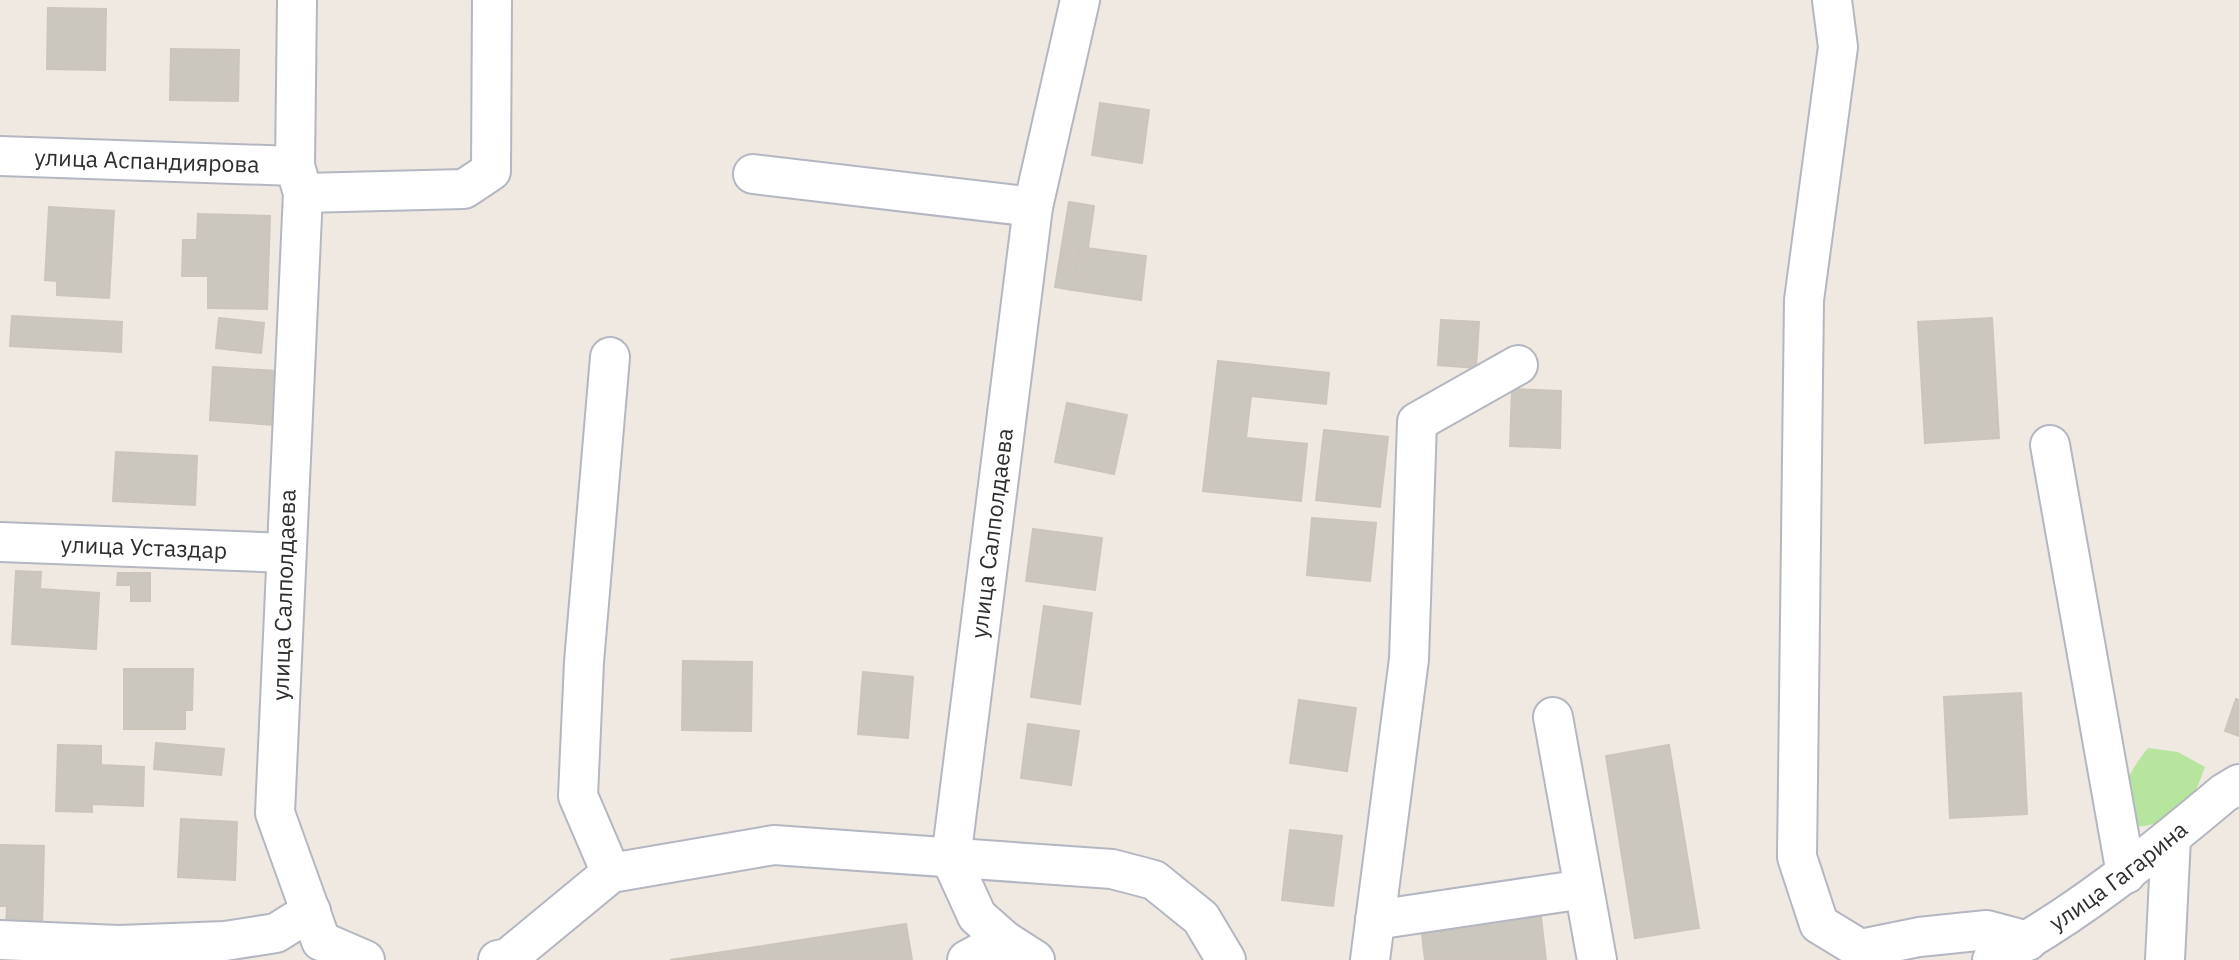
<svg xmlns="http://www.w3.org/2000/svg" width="2239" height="960" font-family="'IBM Plex Sans',sans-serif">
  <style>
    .green { fill: #b6e59e }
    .building { fill: #cbc7bf; stroke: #cbc5ba; stroke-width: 2 }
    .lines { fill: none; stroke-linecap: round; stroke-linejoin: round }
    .minor-casing { stroke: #b4b7c1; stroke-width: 42 }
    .minor { stroke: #fff; stroke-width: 38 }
    .labels { text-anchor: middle; stroke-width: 5; stroke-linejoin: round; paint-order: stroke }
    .street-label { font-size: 23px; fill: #2e2e2e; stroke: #fff }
  </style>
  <rect width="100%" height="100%" fill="#efe9e1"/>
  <!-- green -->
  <path class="green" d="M2148,748L2178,752L2205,767C2189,810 2181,822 2135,827C2117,794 2125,777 2148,748Z"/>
  <!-- building -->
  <g class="building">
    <polygon points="48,8 106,9 105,70 47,69"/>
    <polygon points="171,49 239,50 238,101 170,100"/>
    <polygon points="1100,103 1149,110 1142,163 1092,155"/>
    <polygon points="1069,202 1094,206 1088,248 1079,247 1072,290 1055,287"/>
    <polygon points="49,207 114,211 109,298 57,295 57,281 45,280"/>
    <polygon points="198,214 270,216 267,309 208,308 208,276 182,276 183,240 197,240"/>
    <polygon points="1079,247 1146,256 1141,300 1072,290"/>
    <polygon points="12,316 122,322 121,352 10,346"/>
    <polygon points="219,318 264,323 261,353 216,348"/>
    <polygon points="1992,318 1999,438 1925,443 1918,322"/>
    <polygon points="1441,320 1479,322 1476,368 1438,365"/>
    <polygon points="1218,361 1329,373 1326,404 1251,396 1246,438 1307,444 1301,501 1203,491"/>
    <polygon points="213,367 277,371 274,425 210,420"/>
    <polygon points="1512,389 1561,391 1560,448 1510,446"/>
    <polygon points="1067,403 1127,415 1114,474 1055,462"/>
    <polygon points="1324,430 1388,437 1380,507 1316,500"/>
    <polygon points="116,452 197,456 195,505 113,501"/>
    <polygon points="1312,518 1376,523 1370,581 1307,575"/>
    <polygon points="1033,529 1102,538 1095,590 1026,581"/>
    <polygon points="16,571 41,572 40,589 99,593 96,649 12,644"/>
    <polygon points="118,573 150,573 150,601 131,601 131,585 117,585"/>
    <polygon points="1044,606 1092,613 1080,704 1031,697"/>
    <polygon points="683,661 752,662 751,731 682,730"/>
    <polygon points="124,669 193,669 192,710 185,710 185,729 124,729"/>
    <polygon points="863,672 913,677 908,738 858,734"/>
    <polygon points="2021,693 2027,814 1950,818 1944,697"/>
    <polygon points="2236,699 2239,700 2239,736 2225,731"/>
    <polygon points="1299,700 1356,708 1347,771 1290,763"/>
    <polygon points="1028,724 1079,731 1071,785 1021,778"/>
    <polygon points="156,743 224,749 221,775 154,769"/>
    <polygon points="58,745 101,746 101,765 144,767 143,806 92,804 92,812 56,811"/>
    <polygon points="1669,745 1699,928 1635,938 1606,756"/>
    <polygon points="181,819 237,822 235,880 178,877"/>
    <polygon points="1290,830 1342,836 1333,906 1282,900"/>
    <polygon points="0,845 44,846 42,927 6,926 7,906 0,906"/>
    <polygon points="1540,909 1546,960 1425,960 1421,926"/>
    <polygon points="906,924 912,960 670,960"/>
  </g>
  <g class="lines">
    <!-- minor casing -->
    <g class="minor-casing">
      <g id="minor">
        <polyline points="297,0 295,166 303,193 275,813 321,941 365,960"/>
        <polyline points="1832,0 1838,47 1804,300 1797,857 1819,924 1860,949 1919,937 1987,930 2028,941"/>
        <path id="s1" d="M0,156L295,166"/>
        <polyline points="753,174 1033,207"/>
        <polyline points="303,193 464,189 491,171 492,0"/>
        <polyline points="610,357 584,662 578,796 611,873"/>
        <polyline points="2050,445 2126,874"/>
        <path id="s2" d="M0,542L286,553"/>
        <polyline points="1553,717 1597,960"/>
        <polyline points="1375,920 1584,889"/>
        <polyline points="0,940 119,945 225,941 276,933 311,911"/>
        <polyline points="498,960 508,958 611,873 774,845 1112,869 1154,880 1201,918 1226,960"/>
        <polyline points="967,960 1004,940"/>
        <path id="s3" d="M1035,960L1004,940L977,916L951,859L1033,207L1080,0"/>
        <polyline points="1370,960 1409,659 1417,422 1518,365"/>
        <path id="s4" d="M1992,960C2077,915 2150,855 2224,793L2239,784"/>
        <polyline points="2165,960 2171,838"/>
      </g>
    </g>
    <!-- minor -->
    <use href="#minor" class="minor"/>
  </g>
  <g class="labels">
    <!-- street labels -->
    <g class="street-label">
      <text dy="8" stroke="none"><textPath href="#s1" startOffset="147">улица Аспандиярова</textPath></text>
      <text dy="8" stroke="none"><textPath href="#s3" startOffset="464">улица Салполдаева</textPath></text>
      <text dy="8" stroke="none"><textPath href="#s2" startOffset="144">улица Устаздар</textPath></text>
      <text transform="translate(284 595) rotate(-88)" y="8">улица Салполдаева</text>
      <text dy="8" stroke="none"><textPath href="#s4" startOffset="152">улица Гагарина</textPath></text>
    </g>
  </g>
</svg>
